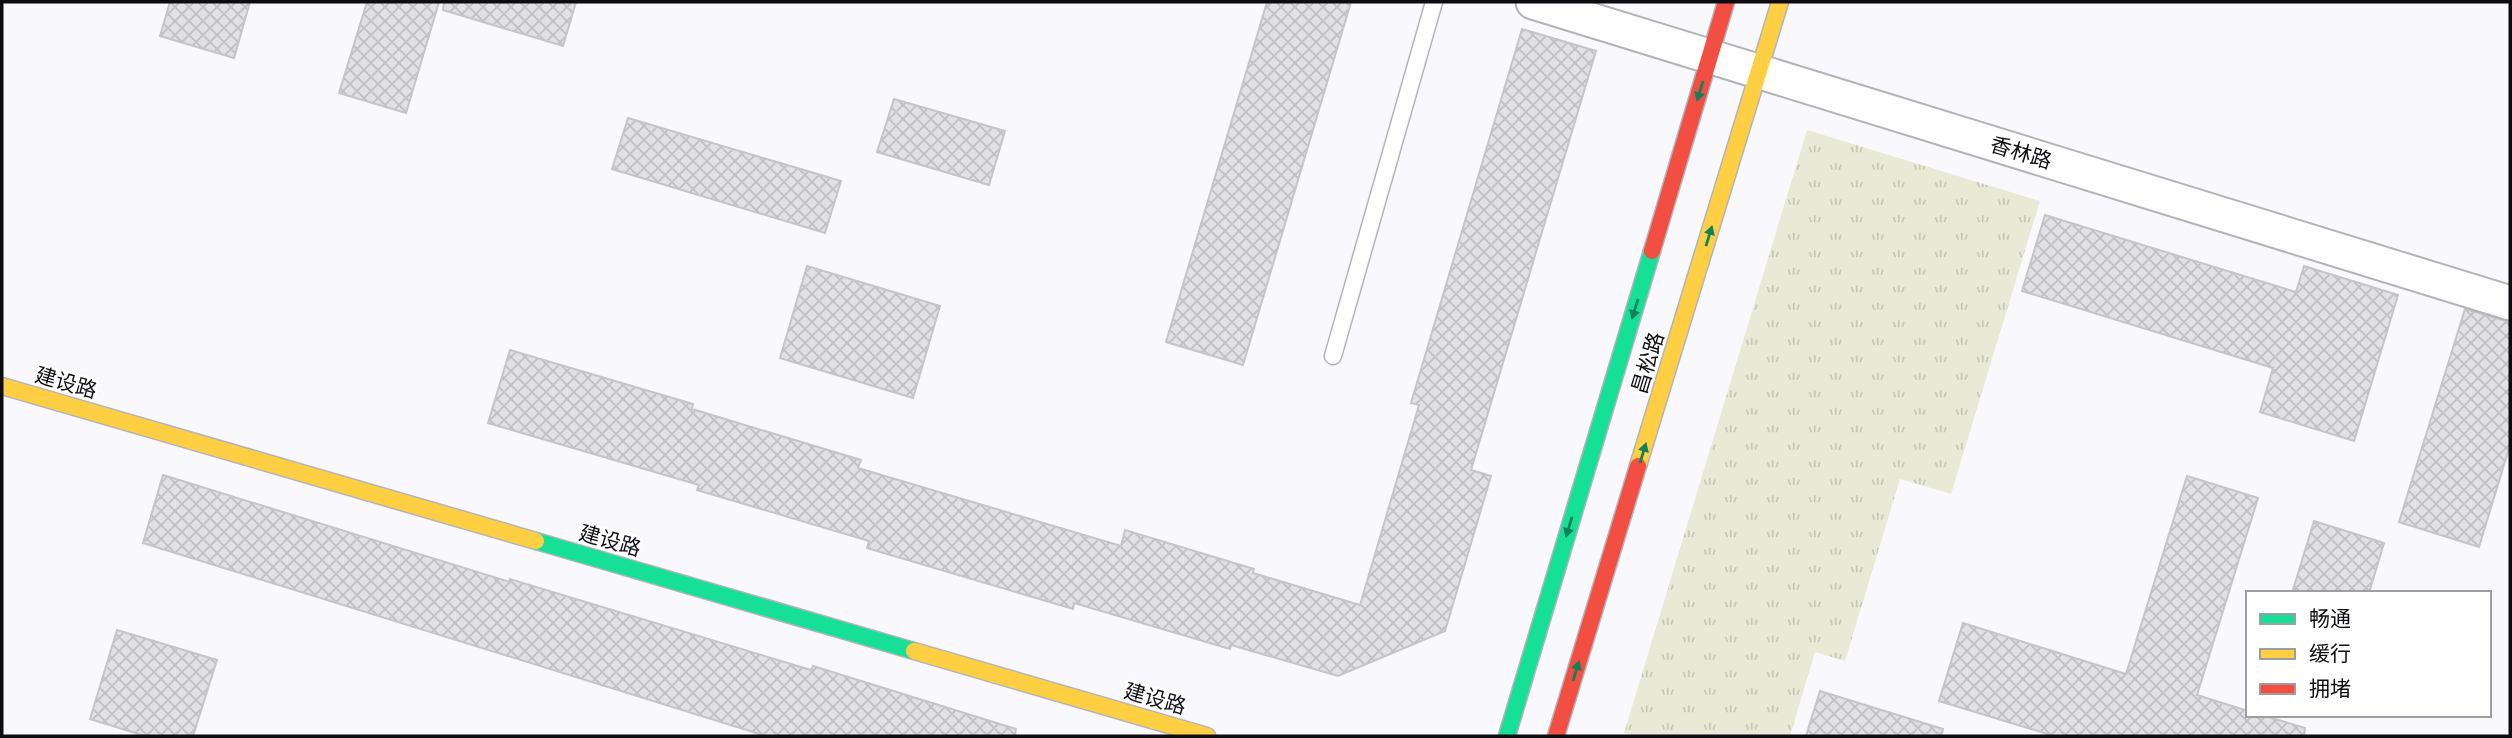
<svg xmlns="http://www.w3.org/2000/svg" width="2512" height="738" font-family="'Work Sans','Noto Sans SC',sans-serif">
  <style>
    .grass { fill: url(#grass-tufts) }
    .building { fill: url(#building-cross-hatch); stroke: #c5c4c8; stroke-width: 2 }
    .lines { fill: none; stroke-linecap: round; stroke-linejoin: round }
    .lane-casing { stroke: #b4b4b8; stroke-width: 19 }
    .street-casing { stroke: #b4b4b8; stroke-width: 37 }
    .fast-casing { stroke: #b4b4b8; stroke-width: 19 }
    .slow-casing { stroke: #b4b4b8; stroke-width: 19 }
    .jam-casing { stroke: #b4b4b8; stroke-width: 19 }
    .lane { stroke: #fefeff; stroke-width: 16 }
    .street { stroke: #fefeff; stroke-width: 33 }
    .fast { stroke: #16e098; stroke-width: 16 }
    .slow { stroke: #ffcf43; stroke-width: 16 }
    .jam { stroke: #f24e42; stroke-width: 16 }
    .oneway { fill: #12815b }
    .labels { text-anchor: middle; stroke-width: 5; stroke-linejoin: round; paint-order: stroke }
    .street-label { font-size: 21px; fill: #0d0d11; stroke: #fff }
  </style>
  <defs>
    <pattern id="grass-tufts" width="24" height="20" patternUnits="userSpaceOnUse" patternTransform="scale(1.75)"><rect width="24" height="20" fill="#e8ead5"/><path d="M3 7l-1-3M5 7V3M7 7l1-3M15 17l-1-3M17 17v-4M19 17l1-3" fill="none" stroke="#c6c8b6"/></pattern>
    <pattern id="building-cross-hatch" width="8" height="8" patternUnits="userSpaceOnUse" patternTransform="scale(1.75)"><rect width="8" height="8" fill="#e1e1e5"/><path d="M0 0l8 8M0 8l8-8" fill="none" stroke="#c0c0c3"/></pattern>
  </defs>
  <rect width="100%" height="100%" fill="#f9f9fd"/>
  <!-- grass -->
  <polygon class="grass" points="1807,130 2040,201 1951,494 1900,479 1845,661 1815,652 1790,736 1636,736 1624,733"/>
  <!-- building -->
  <g class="building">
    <polygon points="170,2 250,2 234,58 160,36"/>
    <polygon points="367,2 439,2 406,113 339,93"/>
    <polygon points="444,2 576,2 563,46 443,10"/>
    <polygon points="1267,2 1351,2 1243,365 1166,342"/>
    <polygon points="1522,29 1596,51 1471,470 1491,476 1445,631 1338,676 1231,645 1230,649 1074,603 1073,609 867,548 869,541 697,490 699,485 488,423 510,350 693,404 692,409 861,460 858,468 1121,546 1125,530 1254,569 1253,573 1360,605 1419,405 1411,403"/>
    <polygon points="894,99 1005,131 989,185 877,152"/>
    <polygon points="628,118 841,181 825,233 612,169"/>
    <polygon points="2045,215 2296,292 2304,266 2398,295 2354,441 2260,412 2273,368 2022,291"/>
    <polygon points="807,266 940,306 913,398 780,358"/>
    <polygon points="2465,309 2510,322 2510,445 2479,547 2399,522"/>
    <polygon points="163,475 510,582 510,579 811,670 813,666 1016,729 1015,736 766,736 143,543"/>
    <polygon points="2187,476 2258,498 2197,695 2248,711 2248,715 2262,715 2305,728 2304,736 2054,736 1939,701 1963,623 2126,674"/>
    <polygon points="2314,521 2384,543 2369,593 2292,593"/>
    <polygon points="117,630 217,660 193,736 145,736 90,719"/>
    <polygon points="1820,691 1943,729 1941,736 1806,736"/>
  </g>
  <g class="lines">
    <!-- lane casing -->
    <g class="lane-casing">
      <polyline id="lane" points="1333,356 1434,2"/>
    </g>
    <!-- street casing -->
    <g class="street-casing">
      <polyline id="street" points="1533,2 2510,303"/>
    </g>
    <!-- fast casing -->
    <g class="fast-casing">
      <g id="fast">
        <polyline points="536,541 914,651"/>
        <polyline points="1507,736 1652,251"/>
      </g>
    </g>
    <!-- slow casing -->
    <g class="slow-casing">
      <g id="slow">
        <polyline points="2,386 536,541"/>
        <polyline points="1638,466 1780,2"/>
        <polyline points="914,651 1207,736"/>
      </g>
    </g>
    <!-- jam casing -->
    <g class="jam-casing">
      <g id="jam">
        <polyline points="1652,251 1726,2"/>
        <polyline points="1556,736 1638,466"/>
      </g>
    </g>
    <!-- lane -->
    <use href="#lane" class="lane"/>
    <!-- street -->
    <use href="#street" class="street"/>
    <!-- fast -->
    <use href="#fast" class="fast"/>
    <!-- slow -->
    <use href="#slow" class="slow"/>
    <!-- jam -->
    <use href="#jam" class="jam"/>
  </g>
  <!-- one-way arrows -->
  <defs><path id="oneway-solid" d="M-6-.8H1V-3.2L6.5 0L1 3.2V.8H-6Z" transform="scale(1.75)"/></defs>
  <g class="oneway">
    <use href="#oneway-solid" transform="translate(1700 91) rotate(107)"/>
    <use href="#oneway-solid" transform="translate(1709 236) rotate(-73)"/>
    <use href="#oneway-solid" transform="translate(1635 309) rotate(107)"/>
    <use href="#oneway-solid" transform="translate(1643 453) rotate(-73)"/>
    <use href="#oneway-solid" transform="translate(1569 527) rotate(107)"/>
    <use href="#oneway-solid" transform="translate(1576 671) rotate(-73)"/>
  </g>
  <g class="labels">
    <!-- street labels -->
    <g class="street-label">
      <text transform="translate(2021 153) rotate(17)" y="7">香林路</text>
      <text transform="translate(1648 363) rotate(-73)" y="7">昌松路</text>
      <text transform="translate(66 383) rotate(16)" y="7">建设路</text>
      <text transform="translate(610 541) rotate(16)" y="7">建设路</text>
      <text transform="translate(1155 699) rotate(16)" y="7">建设路</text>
    </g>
  </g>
  <!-- border -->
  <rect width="2512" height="738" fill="none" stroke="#0d0d11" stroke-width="7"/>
  <!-- legend -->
  <rect x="2246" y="591" width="245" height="126" fill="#ffffff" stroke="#9e9ea0" stroke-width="2"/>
  <rect x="2260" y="614" width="35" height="10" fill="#16e098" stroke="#9e9ea0" stroke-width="2"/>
  <text x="2309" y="626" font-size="21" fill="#0d0d11">畅通</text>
  <rect x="2260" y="649" width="35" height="10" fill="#ffcf43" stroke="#9e9ea0" stroke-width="2"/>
  <text x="2309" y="661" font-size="21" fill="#0d0d11">缓行</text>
  <rect x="2260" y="684" width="35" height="10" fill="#f24e42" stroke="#9e9ea0" stroke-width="2"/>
  <text x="2309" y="696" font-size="21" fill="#0d0d11">拥堵</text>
</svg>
